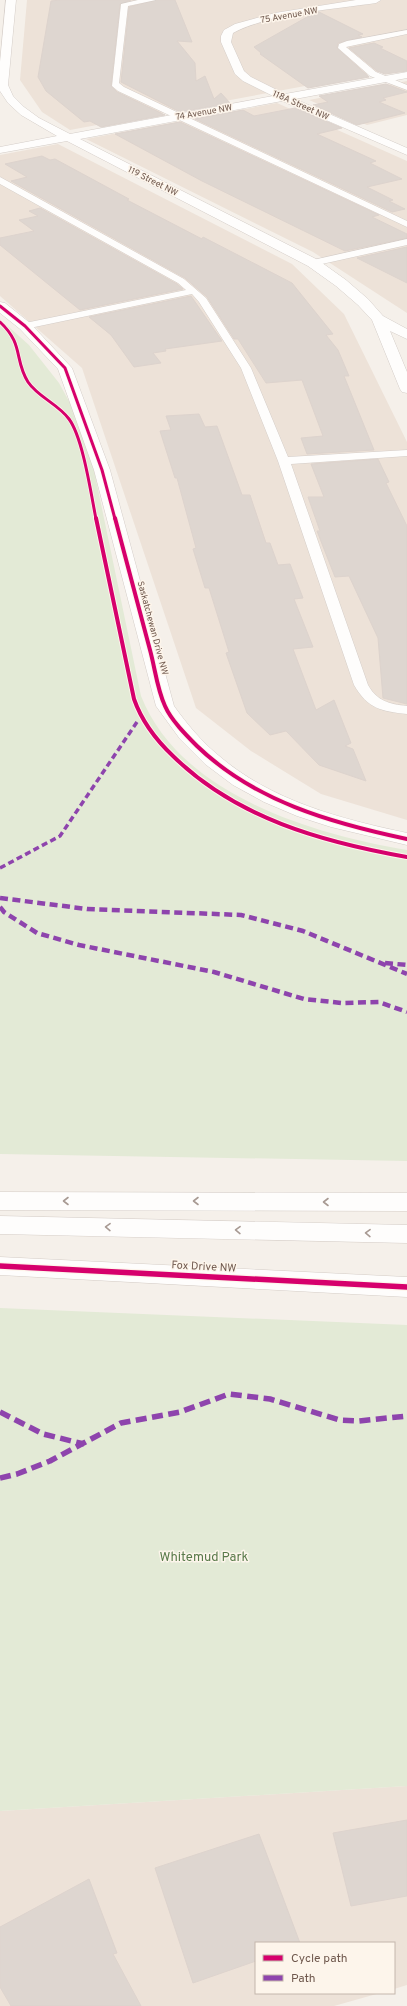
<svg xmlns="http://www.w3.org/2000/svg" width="407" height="2006" font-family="Overpass,sans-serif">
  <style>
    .residential { fill: #ede2d8 }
    .green { fill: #e3ead6 }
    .building { fill: #ded6d0; stroke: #ddd3cd }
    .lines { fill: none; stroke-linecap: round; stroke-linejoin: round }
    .service-casing { stroke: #d4cdc8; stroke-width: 1 }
    .minor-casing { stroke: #d4cdc8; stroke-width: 1 }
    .secondary-casing { stroke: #d4ccc6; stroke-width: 1 }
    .service { fill: #fefdfc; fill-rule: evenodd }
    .minor { fill: #fefdfc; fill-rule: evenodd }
    .secondary { fill: #fefdfc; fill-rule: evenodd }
    .quiet-far2 { stroke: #8e44ad; stroke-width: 3.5; stroke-dasharray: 6 3.5; stroke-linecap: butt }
    .quiet-far1 { stroke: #8e44ad; stroke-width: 4.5; stroke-dasharray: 8 4.5; stroke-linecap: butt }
    .quiet { stroke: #8e44ad; stroke-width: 5.5; stroke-dasharray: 11 5.5; stroke-linecap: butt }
    .cycleway-far2-casing { stroke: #fdf5eb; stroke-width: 4.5 }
    .cycleway-far1-casing { stroke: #fdf5eb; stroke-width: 6 }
    .cycleway-casing { stroke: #fdf5eb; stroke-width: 8 }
    .cycleway-far2 { stroke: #d6006c; stroke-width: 3 }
    .cycleway-far1 { stroke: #d6006c; stroke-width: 4 }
    .cycleway { stroke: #d6006c; stroke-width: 5.5 }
    .oneway { stroke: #a89a93 }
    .labels { text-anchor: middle; stroke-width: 3; stroke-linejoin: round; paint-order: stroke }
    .far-street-label { font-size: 9px; fill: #6f584d; stroke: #fdf5eb }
    .street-label { font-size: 11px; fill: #6f584d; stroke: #fdf5eb }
    .near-park-label { font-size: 13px; fill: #597a4a; stroke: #fdf5eb }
  </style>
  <rect width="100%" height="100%" fill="#f5f0ea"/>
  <!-- residential -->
  <g class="residential">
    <polygon points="27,0 407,0 407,67 70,130 42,112 20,80"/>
    <polygon points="407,81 407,115 367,125 309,100"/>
    <polygon points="277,103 407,161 407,313 313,252 86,139"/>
    <polygon points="58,144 292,264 344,314 407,442 407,820 321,794 251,751 196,708 82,368 0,296 0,155"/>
    <polygon points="407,1786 407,1985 394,1989 394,1943 256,1943 256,1993 380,1993 334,2006 0,2006 0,1811"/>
  </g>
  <!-- green -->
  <g class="green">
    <path d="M0,319L29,345L59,383L71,405L90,451L141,696C180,795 313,834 407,850V1161L0,1154Z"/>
    <polygon points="0,1308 407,1325 407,1786 0,1811"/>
  </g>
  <!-- building -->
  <g class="building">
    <polygon points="60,0 131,0 120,4 111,86 117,92 165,115 101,127 90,121 84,122 46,91 38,77 51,1"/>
    <polygon points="157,0 175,0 192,42 177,41 195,63 196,81 205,76 214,99 221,93 230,103 180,112 121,82 129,7"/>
    <polygon points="319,12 363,34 358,35 362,37 338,43 337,48 369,77 308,88 260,54 261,53 254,47 314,13"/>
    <polygon points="374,43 383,47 380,48 407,61 407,71 385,74 377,71 349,48"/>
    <polygon points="386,84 407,92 383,98 386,100 379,102 405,113 357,125 313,105 328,102 319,96"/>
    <polygon points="295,108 342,128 317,134 376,161 370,163 402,179 367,187 393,200 389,201 405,209 392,212 195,119 243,110 254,116"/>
    <polygon points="180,122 379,215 372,217 407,234 407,238 345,251 202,181 115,134"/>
    <polygon points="42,156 50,160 55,159 129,199 127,200 202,239 203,237 292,283 333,334 326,335 338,350 349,376 344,376 374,450 307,454 301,438 323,436 302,380 266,383 238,339 234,339 207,297 185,278 11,181 27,177 5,164"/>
    <polygon points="40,208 177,284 183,289 80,310 0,245 0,238 34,231 19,220 38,216 29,211"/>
    <polygon points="407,247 407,283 357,258"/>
    <polygon points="191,296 222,341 165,349 166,351 153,353 161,363 134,367 111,335 89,317"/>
    <polygon points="199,414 205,427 217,426 242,495 250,495 266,543 270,543 278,565 290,564 303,598 294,599 313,647 293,649 316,710 334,700 351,743 345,746 353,749 366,781 319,765 286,731 270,735 247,713 226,653 229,652 209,588 205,588 193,549 196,548 177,478 175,478 160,431 171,430 166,416"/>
    <polygon points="378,459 389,482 386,483 407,526 407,704 383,698 378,638 349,576 335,577 317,531 320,531 308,497 324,497 311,464"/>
    <polygon points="407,1820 407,1896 351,1906 333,1833"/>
    <polygon points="259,1834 300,1943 256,1943 256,1961 193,1983 155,1868"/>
    <polygon points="89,1879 117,1953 113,1954 141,2006 11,2006 0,1987 0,1927"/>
  </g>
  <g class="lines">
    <!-- service casing -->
    <g class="service-casing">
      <g id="service">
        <polygon points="138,0 156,0 128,6 119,83 124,87 407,221 407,227 118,91 112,86 121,4"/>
        <polygon points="407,30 407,34 346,47 376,72 407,85 407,90 370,76 338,48 339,44 347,41"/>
        <path d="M0,177L184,279L206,298L251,368L288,457L407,450V456L291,464L368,685C377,701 389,704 407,706V714C381,711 368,709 354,685L278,461L241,368L199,302L192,294L25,329L21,328L20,326L25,323L186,290L178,283L0,184Z"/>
        <polygon points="407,239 407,245 313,266 308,263 313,260"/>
      </g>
    </g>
    <!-- minor casing -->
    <g class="minor-casing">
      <g id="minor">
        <path d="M6,0H16L8,85L13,96L24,107L39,118L70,134L273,96L243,81L235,74L221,42V36L224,30L235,24L275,13L356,0H381L376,3C335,9 268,14 233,33L231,42L244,71L251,77L285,94L407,72V78L295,99L407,148V155L282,101L80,139L318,260L346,280L368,299L383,316L407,329V339L390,331L407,372V393L402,392L400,389L372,320L358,305L336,286L308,266L67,141L0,153V147L57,136L21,115L8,103L0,91V62Z"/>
        <path d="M0,302L5,303L30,323L72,368L110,470L174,706C187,724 201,741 218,755C271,801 341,819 407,833V845L331,827L297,816L264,802L233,785L205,764L180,739L156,706L94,470L58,369L20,329L0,313Z"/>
      </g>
    </g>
    <!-- secondary casing -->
    <g class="secondary-casing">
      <g id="secondary">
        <polygon points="0,1192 407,1193 407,1211 0,1210"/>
        <polygon points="0,1216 407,1225 407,1243 0,1234"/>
        <polygon points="0,1257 407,1277 407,1297 0,1275"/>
      </g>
    </g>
    <!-- service -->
    <use href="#service" class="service"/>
    <!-- minor -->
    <use href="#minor" class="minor"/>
    <!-- secondary -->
    <use href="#secondary" class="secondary"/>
    <!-- quiet-far2 -->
    <polyline class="quiet-far2" points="0,868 60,836 137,722"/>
    <!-- quiet-far1 -->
    <g class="quiet-far1">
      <polyline points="0,898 87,909 241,915 303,931 407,974"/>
      <polyline points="0,907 4,912 37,933 79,945 214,972 304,999 342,1003 379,1002 407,1012"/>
      <polyline points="385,963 407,965"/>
    </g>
    <!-- quiet -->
    <g class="quiet">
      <polyline points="0,1412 43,1434 84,1444"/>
      <polyline points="0,1478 17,1474 50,1461 121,1423 180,1412 229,1394 270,1399 340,1420 359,1421 407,1416"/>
    </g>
    <!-- cycleway-far2 casing -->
    <g class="cycleway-far2-casing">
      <g id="cycleway-far2">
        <polyline points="0,306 25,326 65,368 102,470 115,519"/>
        <path d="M0,322C24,344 14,360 28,382C38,397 58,404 69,419C83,438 91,494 96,519"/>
      </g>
    </g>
    <!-- cycleway-far1 casing -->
    <g class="cycleway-far1-casing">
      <g id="cycleway-far1">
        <path d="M96,518L134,699C142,722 155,739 173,756C236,818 322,842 407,857"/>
        <path d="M115,518C127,562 138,606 150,650C155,668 157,689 165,706C171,720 186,735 197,746C254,801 331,823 407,839"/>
      </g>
    </g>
    <!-- cycleway casing -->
    <g class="cycleway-casing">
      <polyline id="cycleway" points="0,1266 407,1287"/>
    </g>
    <!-- cycleway-far2 -->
    <use href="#cycleway-far2" class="cycleway-far2"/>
    <!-- cycleway-far1 -->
    <use href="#cycleway-far1" class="cycleway-far1"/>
    <!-- cycleway -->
    <use href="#cycleway" class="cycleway"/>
  </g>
  <!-- one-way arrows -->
  <defs><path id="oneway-chevron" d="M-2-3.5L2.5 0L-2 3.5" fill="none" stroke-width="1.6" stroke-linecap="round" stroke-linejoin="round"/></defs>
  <g class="oneway">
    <use href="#oneway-chevron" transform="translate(66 1201) rotate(-180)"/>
    <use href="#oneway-chevron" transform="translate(196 1201) rotate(-180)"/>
    <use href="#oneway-chevron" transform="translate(326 1202) rotate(-180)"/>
    <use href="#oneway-chevron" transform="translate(108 1227) rotate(-179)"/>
    <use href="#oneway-chevron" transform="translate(238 1230) rotate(-179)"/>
    <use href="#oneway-chevron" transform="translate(368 1233) rotate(-179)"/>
  </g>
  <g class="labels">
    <!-- far-street labels -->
    <g class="far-street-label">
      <text transform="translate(289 15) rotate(-10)" y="3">75 Avenue NW</text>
      <text transform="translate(301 105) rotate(24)" y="3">118A Street NW</text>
      <text transform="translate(204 112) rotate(-10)" y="3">74 Avenue NW</text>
      <text transform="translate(153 181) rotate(27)" y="3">119 Street NW</text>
      <text transform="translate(153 628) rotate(75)" y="3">Saskatchewan Drive NW</text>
    </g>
    <!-- street labels -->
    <g class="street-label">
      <text transform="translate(204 1266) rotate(3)" y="4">Fox Drive NW</text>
    </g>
    <!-- near-park labels -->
    <g class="near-park-label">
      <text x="204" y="1561">Whitemud Park</text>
    </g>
  </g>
  <!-- legend -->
  <rect x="255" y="1942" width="140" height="52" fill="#fdf5eb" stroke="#c4b6ac"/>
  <rect x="263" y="1955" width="20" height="6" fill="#d6006c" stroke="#c4b6ac"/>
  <text x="291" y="1962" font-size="12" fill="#6f584d">Cycle path</text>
  <rect x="263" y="1975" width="20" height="6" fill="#8e44ad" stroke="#c4b6ac"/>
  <text x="291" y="1982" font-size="12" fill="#6f584d">Path</text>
</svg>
